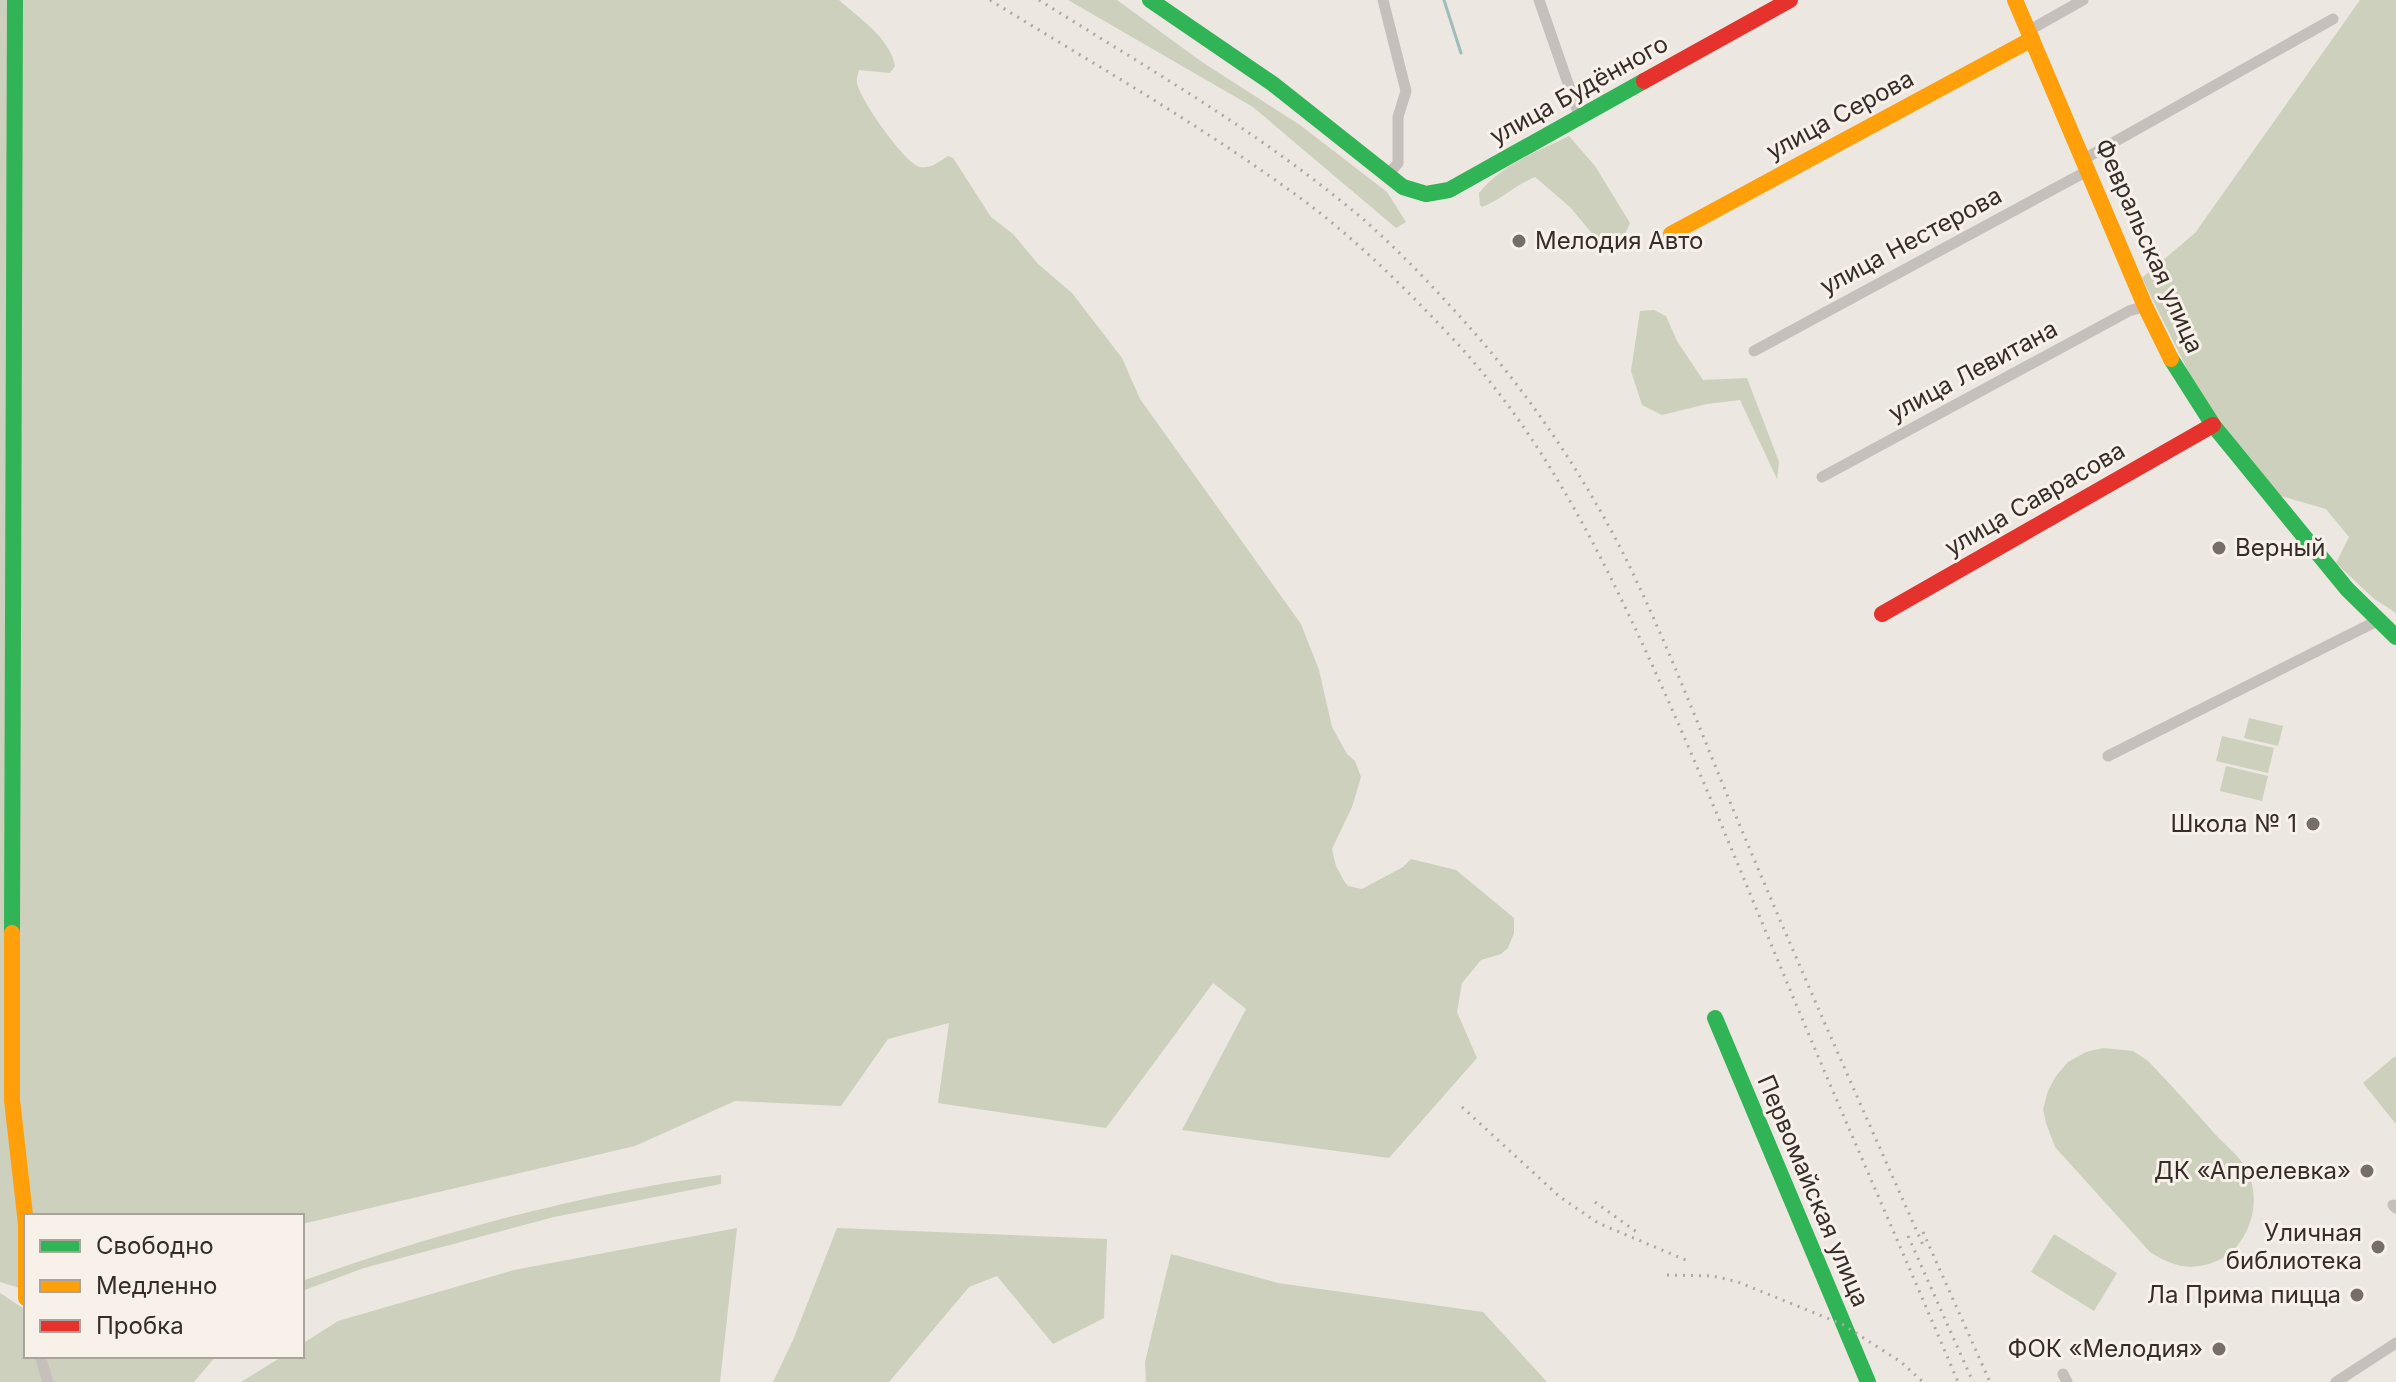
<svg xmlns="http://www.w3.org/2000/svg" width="2396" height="1382" font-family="Inter,sans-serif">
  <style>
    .green { fill: #cdd0bc }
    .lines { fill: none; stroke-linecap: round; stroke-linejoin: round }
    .stream { stroke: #9fbcbb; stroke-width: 3 }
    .street { stroke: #c5c0bb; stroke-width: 11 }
    .fast { stroke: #30b455; stroke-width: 16 }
    .slow { stroke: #ff9f0a; stroke-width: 16 }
    .jam { stroke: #e5322d; stroke-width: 16 }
    .rail { stroke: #ada8a5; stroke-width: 3; stroke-dasharray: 2 6; stroke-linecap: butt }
    .poi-dot { fill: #766e69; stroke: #f8f1e9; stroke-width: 3 }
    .labels { text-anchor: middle; stroke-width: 6; stroke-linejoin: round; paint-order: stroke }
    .street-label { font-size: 24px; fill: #362d29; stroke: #f8f1e9 }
    .poi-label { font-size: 24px; fill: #362d29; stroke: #f8f1e9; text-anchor: end }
  </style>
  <rect width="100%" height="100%" fill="#ece7e1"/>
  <!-- green -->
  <g class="green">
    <path d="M0,0H839C859,18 890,38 895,66L890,73L859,70C858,74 856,80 857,83C859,98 905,164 920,167C931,169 940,161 948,156L953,158L991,217L1013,234L1038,264L1072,293L1122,358L1140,399L1301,624L1319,670L1332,727L1347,754L1355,761L1361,777L1352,807L1332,849L1336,866L1344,881L1348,886L1362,889L1403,867L1411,859L1456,870L1514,918V933L1508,948L1501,954L1481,960L1462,983L1457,1012L1477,1058L1389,1158L1182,1130L1246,1009L1213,983L1106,1128L938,1103L949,1023L888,1039L841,1106L735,1101L635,1146L302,1224V1216H26V1290L0,1282Z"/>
    <polygon points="1068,0 1117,0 1202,62 1300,125 1387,192 1406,222 1396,228 1253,107"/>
    <polygon points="2360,0 2396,0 2396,613 2373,598 2336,563 2349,537 2326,509 2281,496 2201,397 2142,278 2195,233"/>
    <path d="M1569,136L1595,166L1630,223L1621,243L1595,237L1570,207L1535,177C1515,185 1499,201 1482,207L1480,205L1479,193C1504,163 1535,153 1569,136Z"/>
    <polygon points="1654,310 1666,316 1677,341 1703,380 1747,378 1779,462 1777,479 1740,400 1707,404 1662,415 1642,405 1631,371 1640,311"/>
    <polygon points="2249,718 2283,726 2278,746 2244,738"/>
    <polygon points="2222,736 2274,748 2268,773 2216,761"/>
    <polygon points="2226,766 2268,776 2262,801 2220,791"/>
    <path d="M2103,1048L2133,1051L2148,1061C2171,1085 2193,1109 2215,1134C2224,1144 2237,1154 2244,1165C2256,1185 2257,1209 2247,1230C2241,1243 2232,1254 2219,1260C2193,1272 2173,1267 2150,1252L2055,1147L2046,1123L2043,1109L2048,1091L2056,1076L2068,1062L2086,1052Z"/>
    <polygon points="2394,1057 2396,1057 2396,1124 2363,1083"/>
    <path d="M721,1175V1184L554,1217L364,1268L302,1291V1281C439,1233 577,1194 721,1175Z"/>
    <polygon points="737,1228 720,1382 241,1382 283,1356 302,1356 302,1344 338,1321 514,1270"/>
    <polygon points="837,1228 1107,1239 1104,1318 1053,1344 997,1276 969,1287 889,1382 773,1382 793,1340"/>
    <polygon points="2054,1234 2117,1273 2094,1311 2031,1272"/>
    <polygon points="1171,1254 1278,1283 1483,1312 1547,1382 1146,1382 1145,1362"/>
    <polygon points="0,1293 26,1310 26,1356 216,1356 194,1382 0,1382"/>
  </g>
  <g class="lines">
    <!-- stream -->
    <polyline class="stream" points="1444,0 1461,53"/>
    <!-- street -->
    <g class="street">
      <polyline points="1383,0 1406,91 1398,117 1398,163 1388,175"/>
      <polyline points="1539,0 1580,118"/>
      <polyline points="2028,31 2083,0"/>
      <polyline points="2084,159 2333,19"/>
      <polyline points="1754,351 2089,170"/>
      <polyline points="1822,477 2129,311 2145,306"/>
      <polyline points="2108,756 2377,621"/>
      <polyline points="2393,1205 2396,1208"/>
      <polyline points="40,1356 48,1382"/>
      <polyline points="2063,1374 2067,1382"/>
      <polyline points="2336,1382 2396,1343"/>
    </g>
    <!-- fast -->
    <g class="fast">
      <polyline points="1150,0 1273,84 1403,187 1426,194 1449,190 1644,81"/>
      <polyline points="2171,359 2213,425 2347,589 2396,637"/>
      <polyline points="12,933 15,0"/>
      <polyline points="1715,1018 1868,1382"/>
    </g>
    <!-- slow -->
    <g class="slow">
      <polyline points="2015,0 2145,306 2171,359"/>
      <polyline points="1671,234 2032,39"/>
      <polyline points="12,933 12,1100 26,1224 26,1298"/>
    </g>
    <!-- jam -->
    <g class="jam">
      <polyline points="1644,81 1790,0"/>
      <polyline points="1882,614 2213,425"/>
    </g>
    <!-- rail -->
    <g class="rail">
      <path d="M990,0C1097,66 1206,128 1307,203C1360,243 1408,291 1454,340C1536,428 1592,535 1642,643C1690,746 1732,851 1776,956C1835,1099 1898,1240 1958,1382"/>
      <path d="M1039,0C1141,64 1247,125 1341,201C1382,233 1419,272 1455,311C1522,384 1580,468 1625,557C1669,646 1704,741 1743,833C1801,971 1862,1108 1923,1245"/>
      <polyline points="1462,1107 1560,1197 1598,1223 1688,1261"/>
      <polyline points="1595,1202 1638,1233"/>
      <polyline points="1923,1232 1990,1382"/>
      <polyline points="1908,1236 1973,1382"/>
      <polyline points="1667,1275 1713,1276 1738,1282 1842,1324 1901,1362 1923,1382"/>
    </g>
  </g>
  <!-- markers -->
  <g class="poi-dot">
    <circle cx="1519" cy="241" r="8"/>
    <circle cx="2219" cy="548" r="8"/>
    <circle cx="2313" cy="824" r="8"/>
    <circle cx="2367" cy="1171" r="8"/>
    <circle cx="2378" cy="1247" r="8"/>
    <circle cx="2357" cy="1295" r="8"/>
    <circle cx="2219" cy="1349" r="8"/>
  </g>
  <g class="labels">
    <!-- street labels -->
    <g class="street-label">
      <text transform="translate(1579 90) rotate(-29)" y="8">улица Будённого</text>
      <text transform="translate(1840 115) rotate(-28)" y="8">улица Серова</text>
      <text transform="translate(1911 241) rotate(-28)" y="8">улица Нестерова</text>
      <text transform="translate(2149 246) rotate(66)" y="8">Февральская улица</text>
      <text transform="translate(1973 371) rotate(-28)" y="8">улица Левитана</text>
      <text transform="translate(2035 499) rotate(-30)" y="8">улица Саврасова</text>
      <text transform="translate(1813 1191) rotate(67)" y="8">Первомайская улица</text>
    </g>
    <!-- poi labels -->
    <g class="poi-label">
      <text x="1535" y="249" text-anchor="start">Мелодия Авто</text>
      <text x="2235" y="556" text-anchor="start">Верный</text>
      <text x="2297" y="832">Школа № 1</text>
      <text x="2351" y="1179">ДК «Апрелевка»</text>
      <text x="2362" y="1241">Уличная<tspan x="2362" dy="28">библиотека</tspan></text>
      <text x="2341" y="1303">Ла Прима пицца</text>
      <text x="2203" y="1357">ФОК «Мелодия»</text>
    </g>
  </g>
  <!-- legend -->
  <rect x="24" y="1214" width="280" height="144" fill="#f8f1e9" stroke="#aaa39c" stroke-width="2"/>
  <rect x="40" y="1240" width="40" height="12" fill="#30b455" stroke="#aaa39c" stroke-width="2"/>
  <text x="96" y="1254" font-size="24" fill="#362d29">Свободно</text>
  <rect x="40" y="1280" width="40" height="12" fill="#ff9f0a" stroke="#aaa39c" stroke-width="2"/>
  <text x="96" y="1294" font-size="24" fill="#362d29">Медленно</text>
  <rect x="40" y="1320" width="40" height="12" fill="#e5322d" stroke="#aaa39c" stroke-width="2"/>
  <text x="96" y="1334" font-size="24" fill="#362d29">Пробка</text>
</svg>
